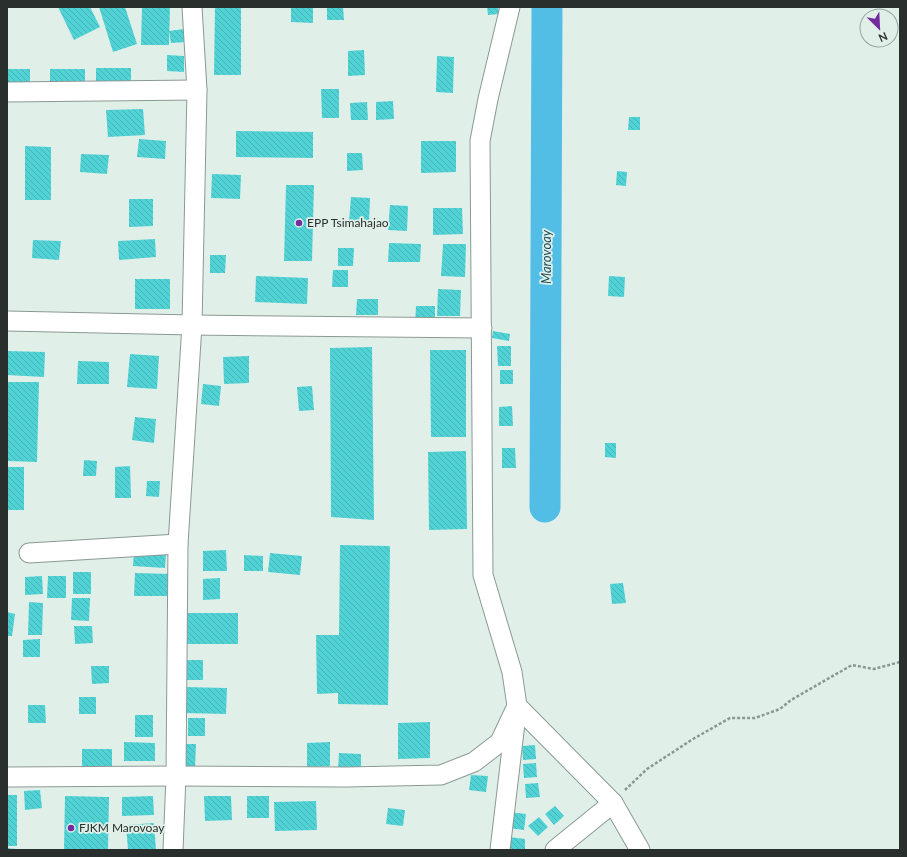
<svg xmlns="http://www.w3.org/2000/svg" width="907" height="857" font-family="Lato,sans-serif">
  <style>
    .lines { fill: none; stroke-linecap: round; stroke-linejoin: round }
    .river { stroke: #52bee5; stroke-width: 31 }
    .building { fill: url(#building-back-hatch) }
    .minor-casing { stroke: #8b9993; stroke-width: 21 }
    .path { stroke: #8b9791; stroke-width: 2.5; stroke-dasharray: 3 2; stroke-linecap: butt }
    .minor { stroke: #fff; stroke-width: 19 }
    .poi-dot { fill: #742b9e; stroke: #e0f0e9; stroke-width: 1.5 }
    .labels { text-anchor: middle; stroke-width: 3.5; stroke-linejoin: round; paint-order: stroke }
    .poi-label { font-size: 12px; fill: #292f2c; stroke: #e0f0e9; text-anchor: start }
    .water-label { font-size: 13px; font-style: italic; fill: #1a4859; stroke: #e0f0e9 }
  </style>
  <defs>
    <pattern id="building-back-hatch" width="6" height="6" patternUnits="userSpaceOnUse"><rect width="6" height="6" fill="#51d3d6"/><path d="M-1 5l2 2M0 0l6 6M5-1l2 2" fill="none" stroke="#47b5b8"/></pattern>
  </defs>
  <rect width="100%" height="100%" fill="#e0f0e9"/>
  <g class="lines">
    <!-- river -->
    <polyline class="river" points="545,507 547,7"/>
  </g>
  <!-- building -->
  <g class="building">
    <polygon points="58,7 90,7 100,27 74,40"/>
    <polygon points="99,7 125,7 137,44 113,52"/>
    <polygon points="142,7 170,7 169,45 141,45"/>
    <polygon points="215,7 241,7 241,75 214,75"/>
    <polygon points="291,7 313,7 313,23 291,22"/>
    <polygon points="327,7 343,7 344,20 327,20"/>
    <polygon points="487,7 498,7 499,14 488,15"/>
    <polygon points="184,29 186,42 171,43 169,31"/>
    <polygon points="364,50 365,75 348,76 348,51"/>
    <polygon points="167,55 184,56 184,72 167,71"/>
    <polygon points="437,56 454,57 453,93 436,92"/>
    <polygon points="96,68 131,68 131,85 96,86"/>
    <rect x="7" y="69" width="23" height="18"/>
    <rect x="50" y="69" width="35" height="18"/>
    <polygon points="321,89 339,89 339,118 322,118"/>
    <polygon points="393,101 394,119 376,120 376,102"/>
    <polygon points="367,102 368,120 351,120 350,103"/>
    <polygon points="143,109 145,135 108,137 106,110"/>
    <polygon points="629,117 640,117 640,130 628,130"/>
    <polygon points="236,131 313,132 313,158 236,157"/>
    <polygon points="139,139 166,141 165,159 137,157"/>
    <polygon points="421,141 456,141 456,172 421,173"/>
    <polygon points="25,146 51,147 51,200 25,200"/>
    <polygon points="347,153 362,153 363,170 347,171"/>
    <polygon points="81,154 109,155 107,174 80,172"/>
    <polygon points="617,171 627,172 626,186 616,185"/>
    <polygon points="212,174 241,175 240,199 211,198"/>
    <polygon points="286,185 314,185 312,261 284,261"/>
    <polygon points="351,197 370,198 369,223 349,222"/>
    <polygon points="129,199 153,199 153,226 129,227"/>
    <polygon points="390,205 408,206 407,231 388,230"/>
    <polygon points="433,208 462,208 463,234 433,235"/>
    <polygon points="155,239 156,257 119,260 118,241"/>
    <polygon points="33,240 61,241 59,260 32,258"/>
    <polygon points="389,243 421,244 420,262 388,262"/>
    <polygon points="443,244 466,244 465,277 441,276"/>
    <polygon points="338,248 354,248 353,266 338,266"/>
    <polygon points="210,255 226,255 225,273 210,273"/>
    <polygon points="333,270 348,270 348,287 332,287"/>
    <polygon points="256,276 308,278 307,304 255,302"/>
    <polygon points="609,276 625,277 624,297 608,296"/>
    <rect x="135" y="279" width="35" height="30"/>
    <polygon points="438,289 461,290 460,316 437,316"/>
    <polygon points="357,299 378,299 378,315 356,315"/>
    <polygon points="416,306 435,306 435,324 415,324"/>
    <polygon points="493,331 510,334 509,341 492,338"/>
    <polygon points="497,346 511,346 511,366 498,366"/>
    <polygon points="372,347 374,520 331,517 330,348"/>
    <polygon points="430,350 466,350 466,437 431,437"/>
    <polygon points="7,351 45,352 44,377 7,375"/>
    <polygon points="130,354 159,356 157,389 127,387"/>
    <polygon points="249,356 249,383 224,384 223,357"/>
    <polygon points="78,361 109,362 109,384 77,384"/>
    <rect x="500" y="370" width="13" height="14"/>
    <polygon points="8,382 39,382 37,462 7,461"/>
    <polygon points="203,384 221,386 219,406 201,404"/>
    <polygon points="312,386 314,410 299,411 297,387"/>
    <polygon points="512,406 513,426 499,426 499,407"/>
    <polygon points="135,417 156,419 154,443 132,440"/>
    <polygon points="605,443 616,443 616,458 605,457"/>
    <polygon points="502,448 515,448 516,468 502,468"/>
    <polygon points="466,451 467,529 429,530 428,452"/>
    <polygon points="84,460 97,461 96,476 83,476"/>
    <polygon points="130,466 131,498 115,498 115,467"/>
    <rect x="7" y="467" width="17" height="43"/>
    <polygon points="147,481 160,481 159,497 146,496"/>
    <polygon points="340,545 390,546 388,705 338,704 338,693 317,694 316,635 339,635"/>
    <polygon points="226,550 227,571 203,571 203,551"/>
    <polygon points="134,551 166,553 165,568 133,566"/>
    <polygon points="270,553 302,556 300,575 268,572"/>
    <polygon points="244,555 263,556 263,571 244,571"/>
    <rect x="73" y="572" width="18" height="22"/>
    <polygon points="135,573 172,574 171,596 153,596 153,576 153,596 134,596"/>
    <polygon points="42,576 43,594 25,595 25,577"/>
    <polygon points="48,576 66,576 66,598 47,598"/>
    <polygon points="220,578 220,599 203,600 203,579"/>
    <polygon points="623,583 626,603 612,604 610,584"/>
    <polygon points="72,598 90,598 89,621 71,620"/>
    <polygon points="29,602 43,603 42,635 28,635"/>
    <polygon points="7,612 15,614 12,636 7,636"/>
    <rect x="186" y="613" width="52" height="31"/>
    <polygon points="74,626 92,626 93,643 75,644"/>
    <polygon points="40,639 40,657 23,657 23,640"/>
    <rect x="184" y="660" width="19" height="20"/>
    <polygon points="91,666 109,666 109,683 92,684"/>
    <polygon points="184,687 227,688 226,714 184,713"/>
    <rect x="79" y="697" width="17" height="17"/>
    <polygon points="28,705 45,705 46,723 28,723"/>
    <rect x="135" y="715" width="18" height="22"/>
    <rect x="188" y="718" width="17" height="18"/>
    <polygon points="430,722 430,758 398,759 398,723"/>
    <polygon points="124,742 155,743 155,761 124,761"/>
    <polygon points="330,742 330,766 307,767 307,743"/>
    <polygon points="182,744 196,744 195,769 181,769"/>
    <polygon points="535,745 536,759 523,760 522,746"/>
    <rect x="82" y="749" width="30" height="18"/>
    <polygon points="339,753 361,754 361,770 338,769"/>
    <polygon points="536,763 537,777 524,778 523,764"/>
    <polygon points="471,775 488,776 486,792 469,790"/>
    <polygon points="538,783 540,797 526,798 525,784"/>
    <polygon points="40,790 42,808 25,810 24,791"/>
    <rect x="7" y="795" width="10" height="51"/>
    <polygon points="65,796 109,797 108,850 64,850"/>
    <polygon points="153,796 154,815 122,816 122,797"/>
    <polygon points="204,796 231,796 232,820 205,821"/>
    <rect x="247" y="796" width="22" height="22"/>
    <polygon points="316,801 317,830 275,831 274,802"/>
    <polygon points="555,806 564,816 554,825 545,814"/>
    <polygon points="388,808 405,810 403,826 386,824"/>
    <polygon points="509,812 526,814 524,830 507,828"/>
    <polygon points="539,817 548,827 538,836 528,826"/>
    <polygon points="154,823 156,850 128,850 126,825"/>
    <polygon points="509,837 525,839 525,850 508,850"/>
    <polygon points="7,848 16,849 16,850 7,850"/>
  </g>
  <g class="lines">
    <!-- minor casing -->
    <g class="minor-casing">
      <g id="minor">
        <polyline points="7,92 197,90"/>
        <polyline points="7,321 192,325 482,328"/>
        <polyline points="29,553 178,544"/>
        <polyline points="517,706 613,803 555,850"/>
        <polyline points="7,777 176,776 347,777 441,775 474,762 500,742 517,706 512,672 483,575 480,141 488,99 510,7"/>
        <polyline points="613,803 640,850"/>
        <polyline points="173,850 176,776 178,544 192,325 197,90 192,7"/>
        <polyline points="500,850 515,723"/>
      </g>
    </g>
    <!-- path -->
    <polyline class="path" points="625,790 647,769 693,739 730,718 755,718 780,709 791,700 852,665 874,669 900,662"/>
    <!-- minor -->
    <use href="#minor" class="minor"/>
  </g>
  <!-- markers -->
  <g class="poi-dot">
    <circle cx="299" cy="223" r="4"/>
    <circle cx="71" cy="828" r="4"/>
  </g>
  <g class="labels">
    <!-- poi labels -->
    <g class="poi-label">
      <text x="307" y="227">EPP Tsimahajao</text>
      <text x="79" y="832">FJKM Marovoay</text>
    </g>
    <!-- water labels -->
    <g class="water-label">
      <text transform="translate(546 257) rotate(-90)" y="5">Marovoay</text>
    </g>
  </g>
  <!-- border -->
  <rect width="907" height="857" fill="none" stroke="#292f2c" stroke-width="16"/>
  <!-- north arrow -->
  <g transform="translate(879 28) rotate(156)"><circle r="19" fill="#e0f0e9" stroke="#97a39d"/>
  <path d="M0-3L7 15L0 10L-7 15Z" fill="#742b9e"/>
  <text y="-6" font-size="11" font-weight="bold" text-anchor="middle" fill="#292f2c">N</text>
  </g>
</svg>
